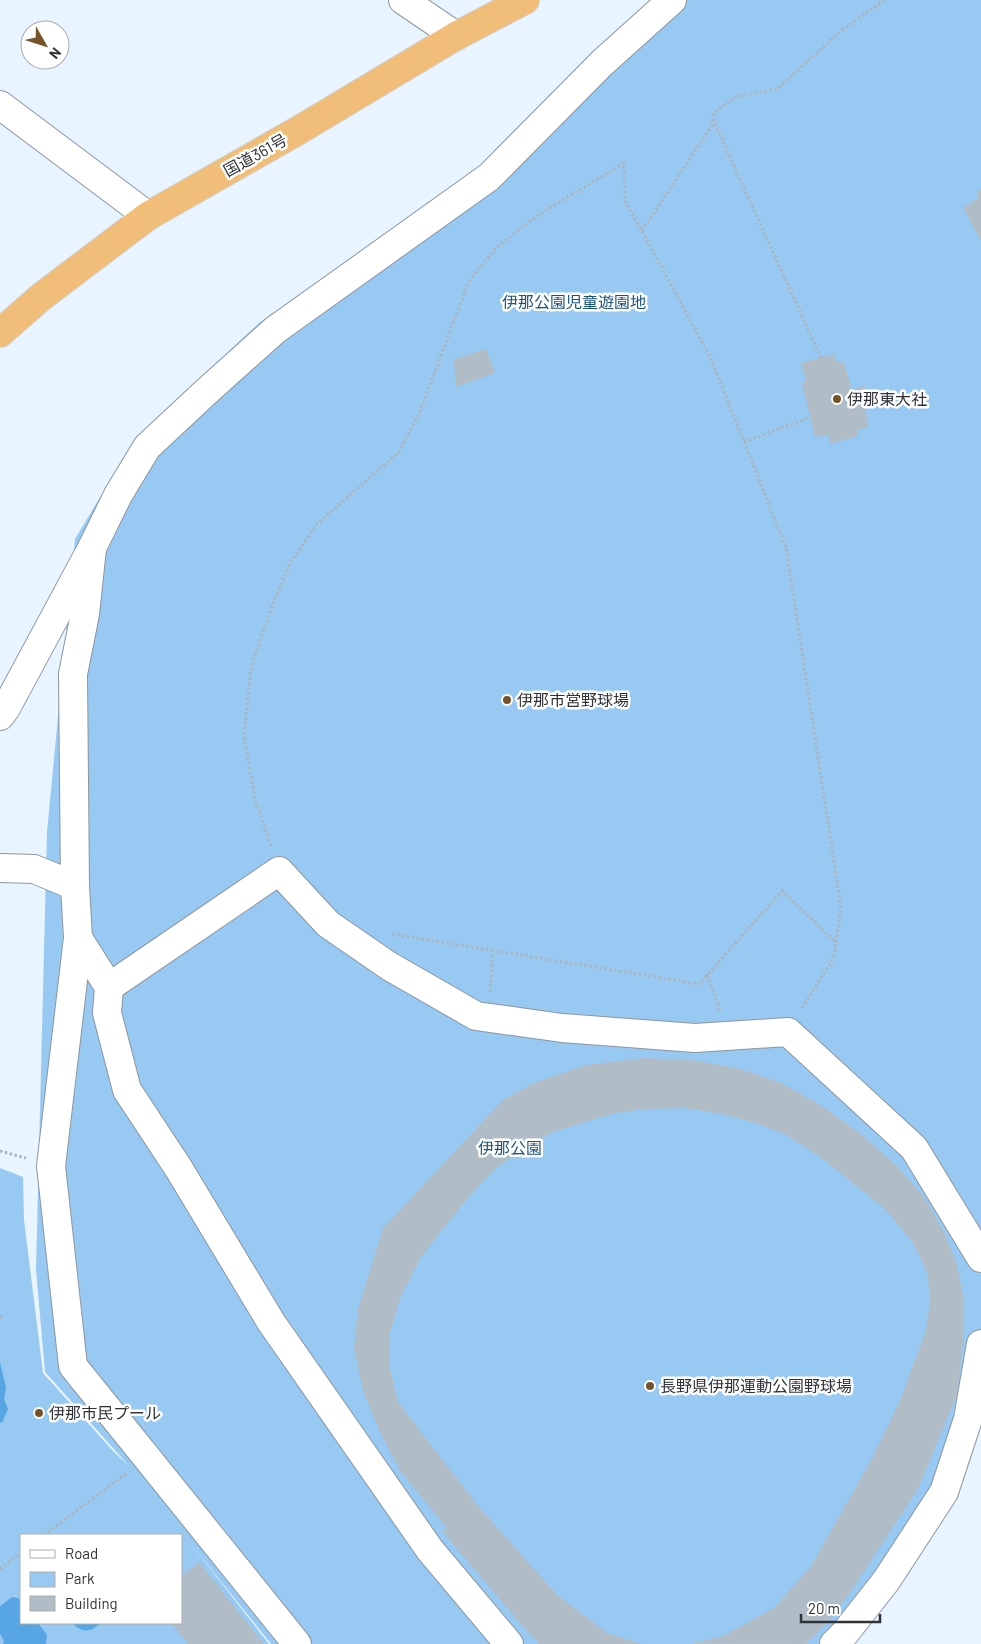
<svg xmlns="http://www.w3.org/2000/svg" width="981" height="1644" font-family="Barlow,'Noto Sans JP',sans-serif">
  <style>
    .green { fill: #98c9f2; fill-rule: evenodd }
    .water { fill: #57a6e3 }
    .building { fill: #b0bcc6 }
    .lines { fill: none; stroke-linecap: round; stroke-linejoin: round }
    .minor-casing { stroke: #8b96a0; stroke-width: 30 }
    .tertiary-casing { stroke: #8b96a0; stroke-width: 30 }
    .trunk-casing { stroke: #d1d2d3; stroke-width: 30 }
    .path { stroke: #abb5be; stroke-width: 3; stroke-dasharray: 2.5 2.5; stroke-linecap: butt }
    .minor { stroke: #fff; stroke-width: 28 }
    .tertiary { stroke: #fff; stroke-width: 28 }
    .trunk { stroke: #f0be78; stroke-width: 28 }
    .poi-dot { fill: #74532a; stroke: #fff; stroke-width: 2 }
    .labels { text-anchor: middle; stroke-width: 5; stroke-linejoin: round; paint-order: stroke }
    .street-label { font-size: 16px; fill: #2f3337; stroke: #fff }
    .park-label { font-size: 16px; fill: #1b547d; stroke: #fff }
    .poi-label { font-size: 16px; fill: #2f3337; stroke: #fff; text-anchor: start }
  </style>
  <rect width="100%" height="100%" fill="#e8f4ff"/>
  <!-- green -->
  <path class="green" d="M658,0H981V1344L944,1492L834,1644H271L187,1539L269,1644H0V1168L23,1177L24,1220L43,1373L114,1452L129,1466L45,1372L36,1270L47,832L75,539L135,439L259,323L482,166ZM21,1535H181V1623H21Z"/>
  <!-- water -->
  <g class="water">
    <polygon points="0,1362 6,1388 4,1399 8,1409 2,1423 0,1422"/>
    <polygon points="12,1597 18,1598 21,1601 21,1623 38,1623 47,1635 46,1644 3,1644 4,1641 0,1634 0,1606"/>
    <path d="M72,1623H101C89,1633 83,1633 72,1623Z"/>
  </g>
  <!-- building -->
  <g class="building">
    <polygon points="981,189 981,241 963,208 978,198 977,191"/>
    <polygon points="486,349 495,373 456,387 454,359"/>
    <polygon points="834,354 836,362 844,362 852,391 864,385 869,406 866,411 868,428 858,429 858,436 830,444 829,435 815,437 802,384 806,380 801,363"/>
    <polygon points="643,1058 693,1060 741,1069 781,1083 822,1106 861,1134 895,1164 923,1196 943,1230 956,1261 963,1296 964,1336 957,1395 918,1489 851,1591 830,1620 806,1644 692,1643 723,1636 774,1608 811,1566 869,1464 899,1403 926,1330 930,1301 927,1272 913,1243 885,1209 819,1156 784,1134 749,1121 722,1114 685,1108 646,1109 615,1113 553,1132 524,1149 496,1168 471,1194 442,1230 420,1259 400,1298 389,1336 390,1369 398,1402 478,1506 557,1595 607,1633 642,1644 540,1644 523,1627 442,1531 447,1528 401,1472 380,1432 363,1391 354,1348 358,1309 383,1228 503,1100 534,1083 586,1065"/>
    <polygon points="199,1562 264,1644 188,1644 171,1623 181,1623 181,1576"/>
  </g>
  <g class="lines">
    <!-- minor casing -->
    <g class="minor-casing">
      <g id="minor">
        <polyline points="403,0 456,36"/>
        <polyline points="0,105 148,216"/>
        <polyline points="92,548 85,614 73,674 75,886 78,938 51,1166 73,1366 297,1644"/>
        <polyline points="78,938 109,987 107,1013 127,1090 179,1169 271,1322 430,1550 509,1644"/>
        <polyline points="109,987 279,871 328,924 389,966 476,1016 562,1028 695,1038 788,1032 914,1148 981,1258"/>
      </g>
    </g>
    <!-- tertiary casing -->
    <g class="tertiary-casing">
      <g id="tertiary">
        <polyline points="0,716 6,708 92,548 118,495 147,447 207,391 275,330 489,177 602,63 672,0"/>
        <polyline points="0,868 34,869 75,886"/>
        <polyline points="834,1644 845,1633 886,1581 944,1492 968,1419 981,1344"/>
      </g>
    </g>
    <!-- trunk casing -->
    <g class="trunk-casing">
      <polyline id="trunk" points="0,333 41,297 148,216 299,130 456,36 525,0"/>
    </g>
    <!-- path -->
    <g class="path">
      <polyline points="642,231 711,359 786,547 841,908 834,957 801,1010"/>
      <polyline points="821,358 714,122 713,114 735,97 777,89 841,31 884,0"/>
      <polyline points="744,442 810,417"/>
      <polyline points="271,846 255,799 244,737 251,667 271,609 290,563 318,523 398,453 419,414 469,281 495,249 535,217 624,163 625,202 642,231 714,122"/>
      <polyline points="392,934 699,984 782,891 836,942"/>
      <polyline points="707,975 720,1010"/>
      <polyline points="490,992 493,950"/>
      <polyline points="0,1151 26,1158"/>
      <polyline points="0,1317 5,1317"/>
      <polyline points="44,1535 127,1473"/>
      <polyline points="0,1569 21,1553"/>
    </g>
    <!-- minor -->
    <use href="#minor" class="minor"/>
    <!-- tertiary -->
    <use href="#tertiary" class="tertiary"/>
    <!-- trunk -->
    <use href="#trunk" class="trunk"/>
  </g>
  <!-- markers -->
  <g class="poi-dot">
    <circle cx="837" cy="399" r="5"/>
    <circle cx="507" cy="700" r="5"/>
    <circle cx="650" cy="1386" r="5"/>
    <circle cx="39" cy="1413" r="5"/>
  </g>
  <g class="labels">
    <!-- street labels -->
    <g class="street-label">
      <text transform="translate(255 155) rotate(-29)" y="6">国道361号</text>
    </g>
    <!-- park labels -->
    <g class="park-label">
      <text x="574" y="308">伊那公園児童遊園地</text>
      <text x="510" y="1154">伊那公園</text>
    </g>
    <!-- poi labels -->
    <g class="poi-label">
      <text x="847" y="405">伊那東大社</text>
      <text x="517" y="706">伊那市営野球場</text>
      <text x="660" y="1392">長野県伊那運動公園野球場</text>
      <text x="49" y="1419">伊那市民プール</text>
    </g>
  </g>
  <!-- legend -->
  <rect x="20" y="1534" width="162" height="90" fill="#ffffff" stroke="#acadaf"/>
  <rect x="30" y="1550" width="25" height="8" fill="#ffffff" stroke="#acadaf"/>
  <text x="65" y="1559" font-size="15" fill="#2f3337">Road</text>
  <rect x="30" y="1572" width="25" height="15" fill="#98c9f2" stroke="#acadaf"/>
  <text x="65" y="1584" font-size="15" fill="#2f3337">Park</text>
  <rect x="30" y="1596" width="25" height="15" fill="#b0bcc6" stroke="#acadaf"/>
  <text x="65" y="1609" font-size="15" fill="#2f3337">Building</text>
  <!-- north arrow -->
  <g transform="translate(45 45) rotate(129)"><circle r="24" fill="#ffffff" stroke="#acadaf"/>
  <path d="M0-4L9 19L0 12L-9 19Z" fill="#74532a"/>
  <text y="-8" font-size="14" font-weight="bold" text-anchor="middle" fill="#2f3337">N</text>
  </g>
  <!-- scale -->
  <path d="M801 1614v8h79v-8" fill="none" stroke="#2f3337" stroke-width="2.5"/>
  <text x="808" y="1614" font-size="15" fill="#2f3337" stroke="#ffffff" stroke-width="4" paint-order="stroke">20 m</text>
</svg>
